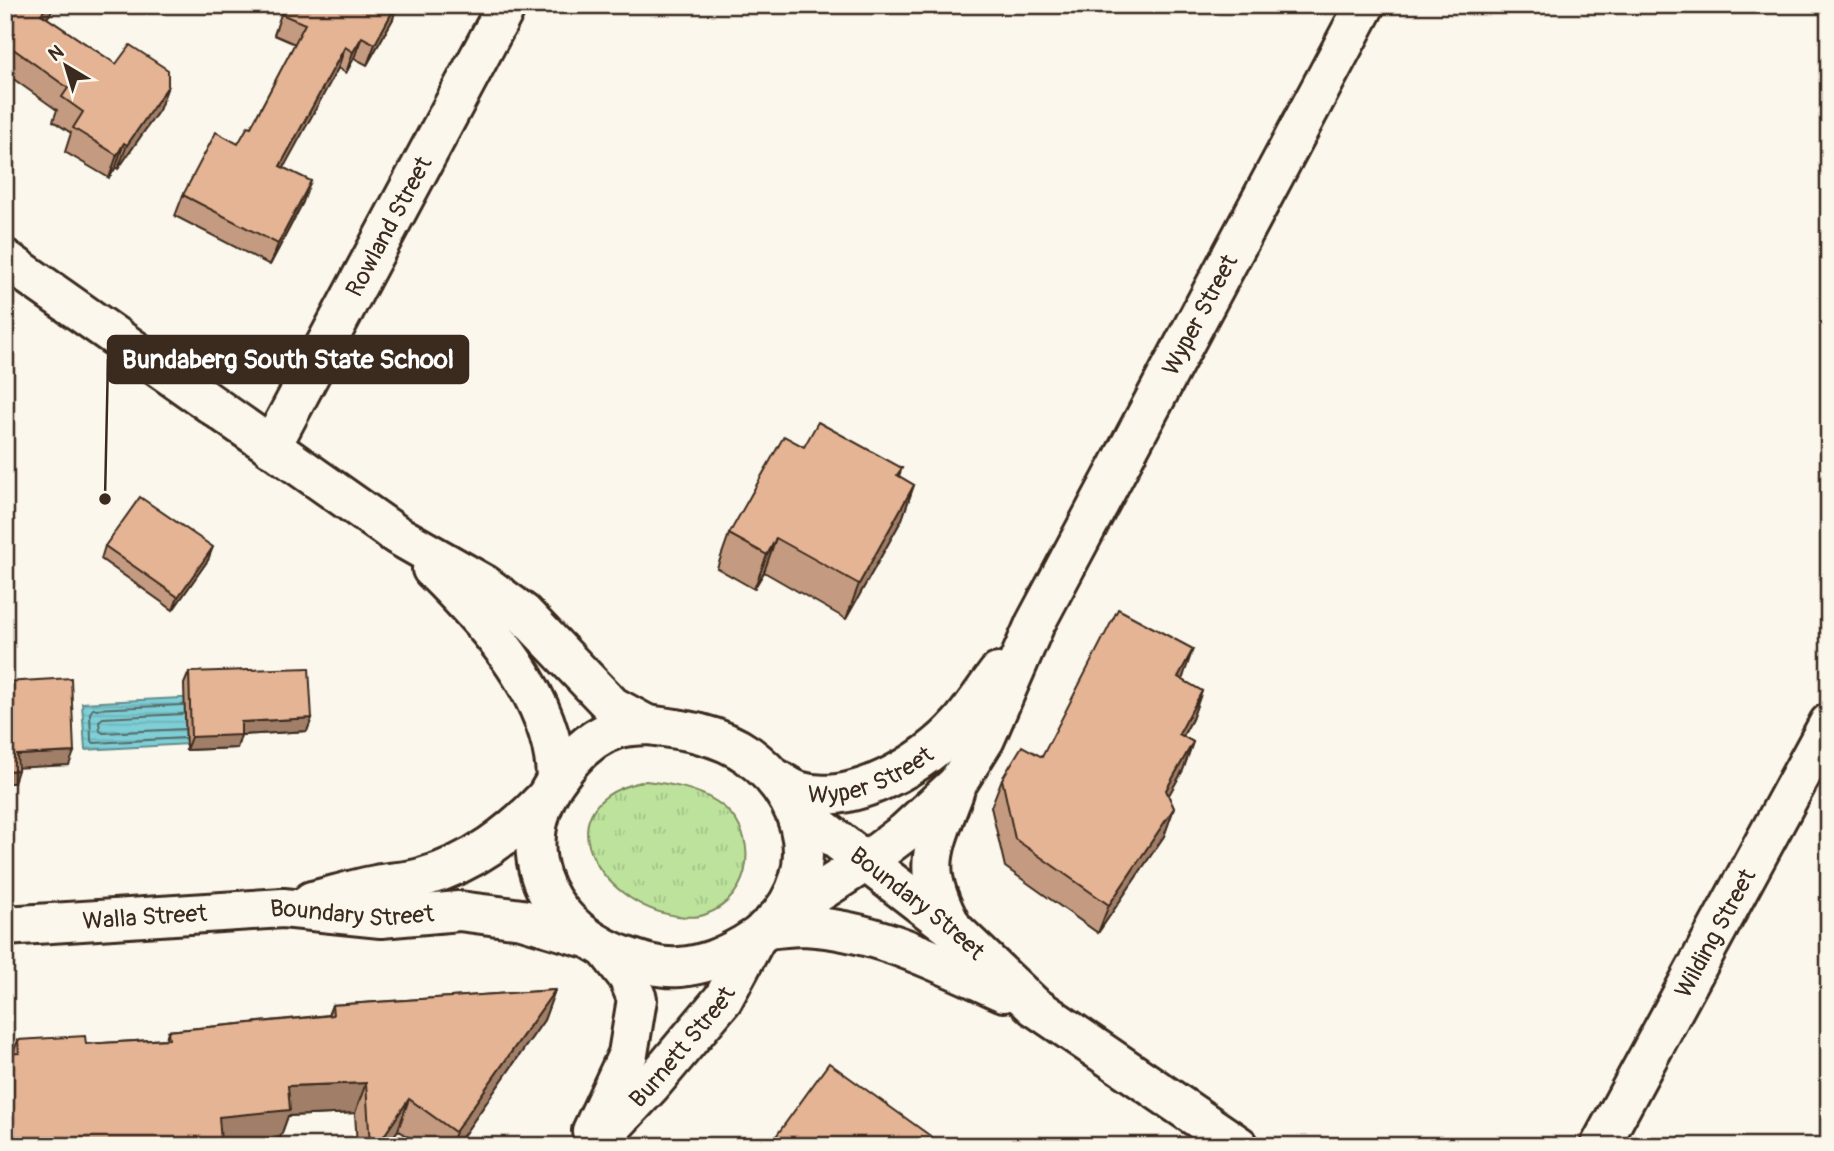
<svg xmlns="http://www.w3.org/2000/svg" width="1834" height="1151" font-family="Pangolin,sans-serif">
  <style>
    .grass { fill: url(#grass-tufts); stroke: #7c865d; stroke-width: 2 }
    .water { fill: url(#water-rules); stroke: #638d8d; stroke-width: 2 }
    .lines { fill: none; stroke-linecap: round; stroke-linejoin: round }
    .shore { stroke: #566c68; stroke-width: 2 }
    .street-casing { stroke: #3b2a1e; stroke-width: 44 }
    .secondary-casing { stroke: #3b2a1e; stroke-width: 44 }
    .street { stroke: #fbf7ec; stroke-width: 38 }
    .secondary { stroke: #fbf7ec; stroke-width: 38 }
    .wall { fill: #c49b80; stroke: #3b2a1e; stroke-width: 2 }
    .shaded-wall { fill: #a07e68; stroke: #3b2a1e; stroke-width: 2 }
    .building { fill: #e4b495; stroke: #3b2a1e; stroke-width: 2 }
    .labels { text-anchor: middle; stroke-width: 5; stroke-linejoin: round; paint-order: stroke }
    .street-label { font-size: 24px; fill: #3b2a1e; stroke: #fbf7ec }
    .leader { fill: none; stroke: #3b2a1e; stroke-width: 2.5 }
    .callout-dot { fill: #3b2a1e; stroke: #fbf7ec; stroke-width: 2.5 }
    .callout { fill: #3b2a1e; stroke: #3b2a1e; stroke-width: 2.5 }
    .callout-label { font-size: 26px; text-anchor: middle; font-weight: bold; fill: #fff }
  </style>
  <defs>
    <pattern id="grass-tufts" width="24" height="20" patternUnits="userSpaceOnUse" patternTransform="scale(1.75)"><rect width="24" height="20" fill="#bce29c"/><path d="M3 7l-1-3M5 7V3M7 7l1-3M15 17l-1-3M17 17v-4M19 17l1-3" fill="none" stroke="#a2c286"/></pattern>
    <pattern id="water-rules" width="6" height="5" patternUnits="userSpaceOnUse" patternTransform="scale(1.75)"><rect width="6" height="5" fill="#7ecfd7"/><path d="M0 2.5h6" fill="none" stroke="#6eb2b8"/></pattern>
  </defs>
  <rect width="100%" height="100%" fill="#fbf7ec"/>
  <filter id="ink" filterUnits="userSpaceOnUse"><feTurbulence type="fractalNoise" baseFrequency=".0143" numOctaves="2"/><feDisplacementMap in="SourceGraphic" scale="14" xChannelSelector="R" yChannelSelector="G"/><feConvolveMatrix kernelMatrix="1 2 1 2 8 2 1 2 1" color-interpolation-filters="sRGB"/></filter>
  <g filter="url(#ink)">
    <!-- grass -->
    <path class="grass" d="M646,781C670,784 696,788 717,802C761,830 755,898 704,915C696,918 686,917 677,916C597,905 538,801 646,781Z"/>
    <!-- water -->
    <polygon class="water" points="220,696 223,742 85,750 82,703"/>
    <g class="lines">
      <!-- shore -->
      <g class="shore">
        <polyline points="183,705 93,709 90,713 91,740 94,743 184,738"/>
        <polyline points="183,714 103,718 99,721 100,731 103,733 184,729"/>
      </g>
      <!-- street casing -->
      <g class="street-casing">
        <g id="street">
          <polyline points="5,259 397,535 485,585 523,613 612,706 647,725"/>
          <path id="s1" d="M271,447L507,5"/>
          <path d="M432,569C487,623 555,698 556,779"/>
          <path id="s2" d="M775,778C782,782 790,788 798,791C851,808 926,763 959,725C973,709 985,690 998,673"/>
          <path id="s3" d="M774,921L864,863L905,832L957,784L985,739L1035,624L1365,5"/>
          <path d="M953,929C920,869 931,853 954,792"/>
          <polyline points="592,1131 628,1054 637,999 628,977 606,949"/>
          <path id="s4" d="M594,1146L651,1085L723,999L756,938"/>
          <path id="s5" d="M1600,1146L1829,723"/>
        </g>
      </g>
      <!-- secondary casing -->
      <g class="secondary-casing">
        <g id="secondary">
          <path d="M647,725C681,729 719,734 748,755C820,808 824,898 744,945C723,957 704,965 680,967C658,969 638,961 618,954C540,922 508,840 563,771C576,753 594,736 616,729C625,726 637,726 647,725Z"/>
          <path id="s6" d="M793,806L953,929L1034,1006L1239,1146"/>
          <path d="M312,901C333,896 355,889 376,885C392,882 409,882 424,877C473,863 511,834 546,797"/>
          <path id="s7" d="M5,926L283,908L381,918L459,911L522,919L583,937"/>
          <path d="M765,929C778,928 791,926 803,926C875,929 940,963 1004,992"/>
        </g>
      </g>
      <!-- street -->
      <use href="#street" class="street"/>
      <!-- secondary -->
      <use href="#secondary" class="secondary"/>
    </g>
    <!-- wall -->
    <g class="wall">
      <polygon points="5,5 56,5 47,18 116,64 168,86 159,110 118,169 116,167 109,178 65,152 71,133 53,121 57,110 5,73"/>
      <polygon points="281,14 393,19 367,65 354,58 346,73 338,68 283,167 303,202 270,265 175,216 183,195 238,144 251,127 295,44 274,35"/>
      <polygon points="804,447 902,468 899,476 914,485 902,519 846,619 764,572 754,589 717,568 729,534"/>
      <polygon points="105,546 208,560 173,610 101,559"/>
      <polygon points="189,672 312,718 307,731 241,735 237,748 186,750 184,684"/>
      <polygon points="1183,677 1182,680 1202,691 1192,719 1183,736 1193,742 1183,770 1168,796 1174,808 1164,836 1098,933 1005,867 991,807 1002,779"/>
      <polygon points="555,990 544,1020 456,1146 421,1146 398,1130 387,1146 357,1146 355,1113 288,1116 279,1141 221,1146 5,1146 13,1053 18,1040 86,1044 166,1039 168,1031 328,1015 332,1005"/>
    </g>
    <!-- shaded-wall -->
    <g class="shaded-wall">
      <polygon points="48,5 56,5 33,38 41,14"/>
      <polygon points="396,5 397,5 393,19 367,65 375,44"/>
      <polygon points="362,37 354,58 346,73 353,52"/>
      <polygon points="345,47 338,68 273,187 280,166"/>
      <polygon points="168,86 159,110 118,169 127,145"/>
      <polygon points="124,143 116,167 109,178 117,155"/>
      <polygon points="311,181 303,202 270,265 278,244"/>
      <polygon points="914,485 902,519 846,619 859,584"/>
      <polygon points="776,538 764,572 754,589 767,555"/>
      <polygon points="213,547 208,560 173,610 178,597"/>
      <polygon points="1193,649 1183,677 1167,705 1178,677"/>
      <polygon points="1202,691 1192,719 1169,762 1179,734"/>
      <polygon points="312,718 307,731 241,735 237,748 186,750 191,737 241,722"/>
      <polygon points="1193,742 1183,770 1156,818 1166,790"/>
      <polygon points="74,752 69,765 13,768 17,755"/>
      <polygon points="18,770 14,783 5,783 5,771"/>
      <polygon points="1174,808 1164,836 1098,933 1109,905"/>
      <polygon points="555,990 544,1020 456,1146 450,1146 455,1132"/>
      <polygon points="366,1083 355,1113 288,1116 279,1141 221,1146 166,1146 219,1117 288,1086"/>
      <polygon points="409,1099 398,1130 387,1146 377,1146"/>
      <polygon points="66,1141 64,1146 5,1146"/>
    </g>
    <!-- building -->
    <g class="building">
      <polygon points="5,5 48,5 41,14 116,64 130,45 168,70 168,86 127,145 124,143 117,155 73,128 83,112 62,97 68,88 5,43"/>
      <polygon points="286,5 396,5 375,44 362,37 353,52 345,47 280,166 311,181 278,244 183,195 216,132 238,144 248,126 251,127 305,24 281,14"/>
      <polygon points="818,422 902,468 897,475 914,485 859,584 776,538 767,555 729,534 784,436 804,447"/>
      <polygon points="140,497 213,547 178,597 105,546"/>
      <polygon points="1118,609 1193,649 1178,677 1202,691 1179,734 1193,742 1166,790 1174,808 1109,905 1015,839 1002,779 1022,746 1042,757"/>
      <polygon points="309,668 312,718 241,722 241,735 191,737 189,672"/>
      <polygon points="71,678 74,752 17,755 18,770 5,771 5,682"/>
      <polygon points="555,990 455,1132 409,1099 377,1146 370,1146 366,1083 288,1086 290,1110 219,1117 221,1142 166,1146 66,1146 66,1141 5,1146 5,1054 19,1053 18,1040 85,1036 86,1044 169,1039 168,1031 333,1015 332,1005"/>
      <polygon points="829,1063 943,1145 769,1146"/>
    </g>
  </g>
  <g class="labels">
    <!-- street labels -->
    <g class="street-label">
      <text dy="8" stroke="none"><textPath href="#s1" startOffset="250">Rowland Street</textPath></text>
      <text dy="8" stroke="none"><textPath href="#s3" startOffset="758">Wyper Street</textPath></text>
      <text dy="8" stroke="none"><textPath href="#s2" startOffset="103">Wyper Street</textPath></text>
      <text dy="8" stroke="none"><textPath href="#s6" startOffset="158">Boundary Street</textPath></text>
      <text dy="8" stroke="none"><textPath href="#s7" startOffset="348">Boundary Street</textPath></text>
      <text dy="8" stroke="none"><textPath href="#s7" startOffset="140">Walla Street</textPath></text>
      <text dy="8" stroke="none"><textPath href="#s5" startOffset="242">Wilding Street</textPath></text>
      <text dy="8" stroke="none"><textPath href="#s4" startOffset="133">Burnett Street</textPath></text>
    </g>
  </g>
  <!-- callouts -->
  <path class="leader" d="M105 499L108 359"/>
  <circle class="callout-dot" cx="105" cy="499" r="7"/>
  <rect class="callout" x="108" y="336" width="360" height="47" rx="7"/>
  <g class="callout-label">
    <text x="288" y="368">Bundaberg South State School</text>
  </g>
  <!-- margin -->
  <rect width="1834" height="1151" fill="none" stroke="#fbf7ec" stroke-width="28"/>
  <rect x="14" y="14" width="1806" height="1123" fill="none" stroke="#3b2a1e" stroke-width="2.5" filter="url(#ink)"/>
  <!-- north arrow -->
  <g transform="translate(66 66) rotate(322)" stroke="#fbf7ec" stroke-width="5" paint-order="stroke">
  <path d="M0-5L12 26L0 18L-12 26Z" fill="#3b2a1e"/>
  <text y="-10" font-size="19" font-weight="bold" text-anchor="middle" fill="#3b2a1e">N</text>
  </g>
</svg>
